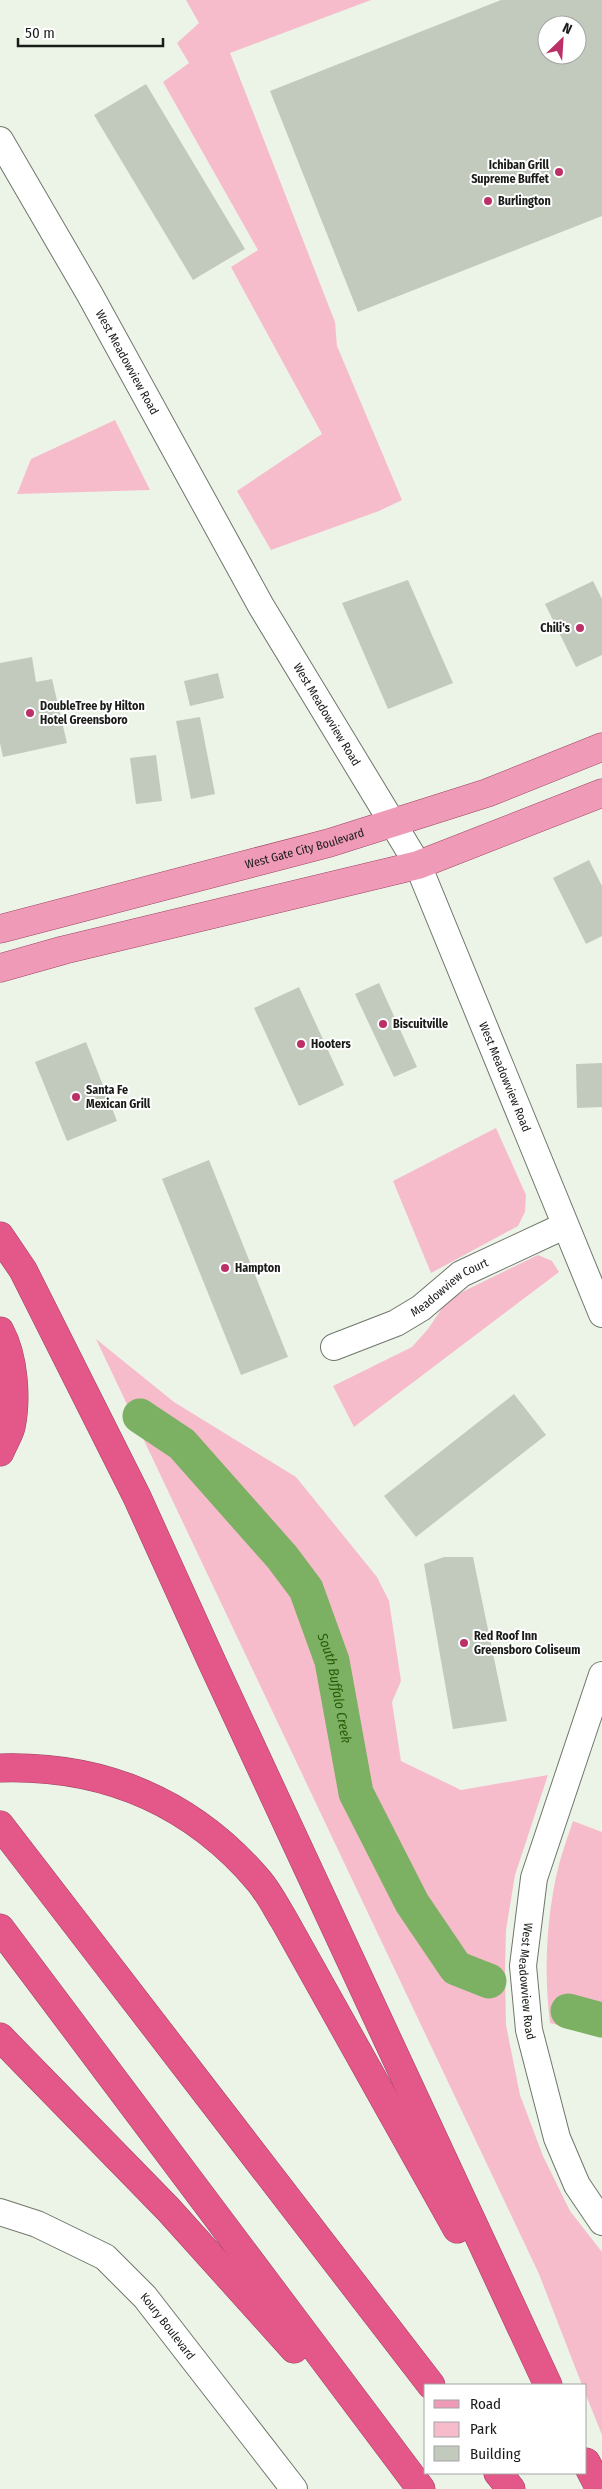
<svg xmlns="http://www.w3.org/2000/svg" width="602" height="2489" font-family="'Fira Sans Condensed',sans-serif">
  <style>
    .green { fill: #f7bccc }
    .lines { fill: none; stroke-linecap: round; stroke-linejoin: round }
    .river { stroke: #7cb063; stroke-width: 35 }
    .building { fill: #c2cabe; fill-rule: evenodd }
    .minor-casing { stroke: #6f766b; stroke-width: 28 }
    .major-casing { stroke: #9d4361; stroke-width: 29 }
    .highway-casing { stroke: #9d4361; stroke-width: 29 }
    .minor { stroke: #fff; stroke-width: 26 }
    .major { stroke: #ef9bb8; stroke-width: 28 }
    .highway { stroke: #e45889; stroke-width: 28 }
    .poi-dot { fill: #bb3067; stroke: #fff; stroke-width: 2 }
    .labels { text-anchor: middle; stroke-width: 4; stroke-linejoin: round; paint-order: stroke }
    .poi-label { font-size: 12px; font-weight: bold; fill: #191c18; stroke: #fff; text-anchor: start }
    .street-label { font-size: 12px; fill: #191c18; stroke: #fff }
    .water-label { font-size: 14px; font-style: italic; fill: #2b5b08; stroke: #fff }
  </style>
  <rect width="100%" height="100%" fill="#ecf4e8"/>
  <!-- green -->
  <g class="green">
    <polygon points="186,0 371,0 230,53 335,322 337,346 402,500 379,511 271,550 237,491 322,434 231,267 258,250 163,82 189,63 177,43 199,23"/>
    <polygon points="115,420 150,490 17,494 31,459"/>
    <polygon points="496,1128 526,1195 525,1212 518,1226 431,1273 393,1181"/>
    <polygon points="538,1255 552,1261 559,1272 354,1427 333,1386 412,1347 428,1329 447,1301 464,1291"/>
    <polygon points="96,1339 174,1402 296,1477 377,1577 389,1601 401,1681 392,1702 401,1761 461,1790 548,1775 515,1875 506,1930 505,1972 506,2025 520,2095 543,2156 570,2211 602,2252 602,2435 586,2395 586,2385 582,2385 539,2274"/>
    <path d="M573,1821L602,1832V2036L550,2023C544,1975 546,1925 556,1877C560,1858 567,1839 573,1821Z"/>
  </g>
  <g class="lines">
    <!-- river -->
    <g class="river">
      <path id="s1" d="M140,1416L182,1444L282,1557L306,1589L332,1661L356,1793L412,1903L456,1968L489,1981"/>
      <polyline points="568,2011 602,2020"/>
    </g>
  </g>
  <!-- building -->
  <g class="building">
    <path d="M501,0H602V216L358,312L270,91ZM547,25H577V55H547Z"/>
    <polygon points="146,84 245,249 193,280 94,115"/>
    <polygon points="408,580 453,683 388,709 342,603"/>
    <polygon points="593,581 602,599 602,655 576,667 545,604"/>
    <polygon points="32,657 36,682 52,679 67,743 3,757 0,743 0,663"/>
    <polygon points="218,673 224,698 190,706 184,681"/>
    <polygon points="200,717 215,794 191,799 176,721"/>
    <polygon points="156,755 162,801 136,804 130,758"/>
    <polygon points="589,860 602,886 602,936 586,944 553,878"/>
    <polygon points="379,983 417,1067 394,1077 355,994"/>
    <polygon points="299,987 344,1085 299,1106 254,1008"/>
    <polygon points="86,1042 117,1121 67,1141 35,1062"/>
    <polygon points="602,1063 602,1107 577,1108 576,1064"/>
    <polygon points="209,1160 288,1357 241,1375 162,1179"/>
    <polygon points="514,1394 546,1435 416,1537 384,1496"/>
    <polygon points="444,1557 473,1557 507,1721 453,1729 424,1564"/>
  </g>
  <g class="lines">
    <!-- minor casing -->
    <g class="minor-casing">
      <g id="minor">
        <path id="s2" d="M0,140L89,293L261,606L418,865L602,1314"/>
        <path id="s3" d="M334,1347L396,1323L421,1308L461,1274L564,1226"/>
        <path id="s4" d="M602,1675L534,1878L523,1966L529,2030L557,2138L577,2185L602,2222"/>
        <path id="s5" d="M0,2212L37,2224L105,2257L145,2297L294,2489"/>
      </g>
    </g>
    <!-- major casing -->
    <g class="major-casing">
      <g id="major">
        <path id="s6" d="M0,929L329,843L487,793L602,747"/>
        <polyline points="0,968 64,950 418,865 602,793"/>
      </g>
    </g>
    <!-- highway casing -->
    <g class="highway-casing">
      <g id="highway">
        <polyline points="0,1236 23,1270 137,1497 211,1660 548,2385"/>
        <path d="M0,1331C14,1357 17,1398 11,1427C9,1435 3,1444 0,1452"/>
        <path d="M0,1768C104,1765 192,1802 259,1881C269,1893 276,1907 284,1920L457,2229"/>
        <polyline points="0,1825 431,2385"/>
        <polyline points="0,1928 421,2489"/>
        <polyline points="0,2037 168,2209 294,2349"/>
        <polyline points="586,2462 600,2489"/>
        <polyline points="498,2473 511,2489"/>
      </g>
    </g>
    <!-- minor -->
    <use href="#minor" class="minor"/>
    <!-- major -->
    <use href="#major" class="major"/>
    <!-- highway -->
    <use href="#highway" class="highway"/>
  </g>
  <!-- markers -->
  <g class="poi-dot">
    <circle cx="559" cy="172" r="5"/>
    <circle cx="488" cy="201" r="5"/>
    <circle cx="580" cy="628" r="5"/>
    <circle cx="30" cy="713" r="5"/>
    <circle cx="383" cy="1024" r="5"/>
    <circle cx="301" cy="1044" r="5"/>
    <circle cx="76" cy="1097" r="5"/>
    <circle cx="225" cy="1268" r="5"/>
    <circle cx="464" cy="1643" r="5"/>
  </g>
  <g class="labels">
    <!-- poi labels -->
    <g class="poi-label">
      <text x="549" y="169" text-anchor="end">Ichiban Grill<tspan x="549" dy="14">Supreme Buffet</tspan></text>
      <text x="498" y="205">Burlington</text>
      <text x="570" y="632" text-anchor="end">Chili's</text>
      <text x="40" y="710">DoubleTree by Hilton<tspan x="40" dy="14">Hotel Greensboro</tspan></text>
      <text x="393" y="1028">Biscuitville</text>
      <text x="311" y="1048">Hooters</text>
      <text x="86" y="1094">Santa Fe<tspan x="86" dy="14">Mexican Grill</tspan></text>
      <text x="235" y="1272">Hampton</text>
      <text x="474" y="1640">Red Roof Inn<tspan x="474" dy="14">Greensboro Coliseum</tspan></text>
    </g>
    <!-- street labels -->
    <g class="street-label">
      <text dy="4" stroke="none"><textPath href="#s2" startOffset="256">West Meadowview Road</textPath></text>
      <text dy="4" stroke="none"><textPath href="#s2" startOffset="661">West Meadowview Road</textPath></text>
      <text dy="4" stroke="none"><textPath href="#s6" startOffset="315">West Gate City Boulevard</textPath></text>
      <text dy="4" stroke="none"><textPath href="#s2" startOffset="1066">West Meadowview Road</textPath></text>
      <text dy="4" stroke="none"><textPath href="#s3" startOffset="131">Meadowview Court</textPath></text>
      <text dy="4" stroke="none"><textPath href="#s4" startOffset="318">West Meadowview Road</textPath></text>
      <text dy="4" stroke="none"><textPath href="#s5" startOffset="208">Koury Boulevard</textPath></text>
    </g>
    <!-- water labels -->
    <g class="water-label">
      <text dy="5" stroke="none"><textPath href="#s1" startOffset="345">South Buffalo Creek</textPath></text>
    </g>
  </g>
  <!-- legend -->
  <rect x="424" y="2384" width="162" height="90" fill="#ffffff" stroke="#a3a4a3"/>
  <rect x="434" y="2400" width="25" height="8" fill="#ef9bb8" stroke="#a3a4a3"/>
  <text x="470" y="2409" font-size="15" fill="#191c18">Road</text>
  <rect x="434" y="2422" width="25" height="15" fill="#f7bccc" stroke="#a3a4a3"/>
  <text x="470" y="2434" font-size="15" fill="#191c18">Park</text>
  <rect x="434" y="2446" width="25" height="15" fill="#c2cabe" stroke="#a3a4a3"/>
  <text x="470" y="2459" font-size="15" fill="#191c18">Building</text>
  <!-- north arrow -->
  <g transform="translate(562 40) rotate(25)"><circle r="24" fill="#ffffff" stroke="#a3a4a3"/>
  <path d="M0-4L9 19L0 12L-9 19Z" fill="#bb3067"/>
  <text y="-8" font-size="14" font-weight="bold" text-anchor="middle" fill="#191c18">N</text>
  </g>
  <!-- scale -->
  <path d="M18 38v8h145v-8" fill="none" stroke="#191c18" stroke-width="2.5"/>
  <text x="25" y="38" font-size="15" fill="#191c18" stroke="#ffffff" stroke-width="4" paint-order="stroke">50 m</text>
</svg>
